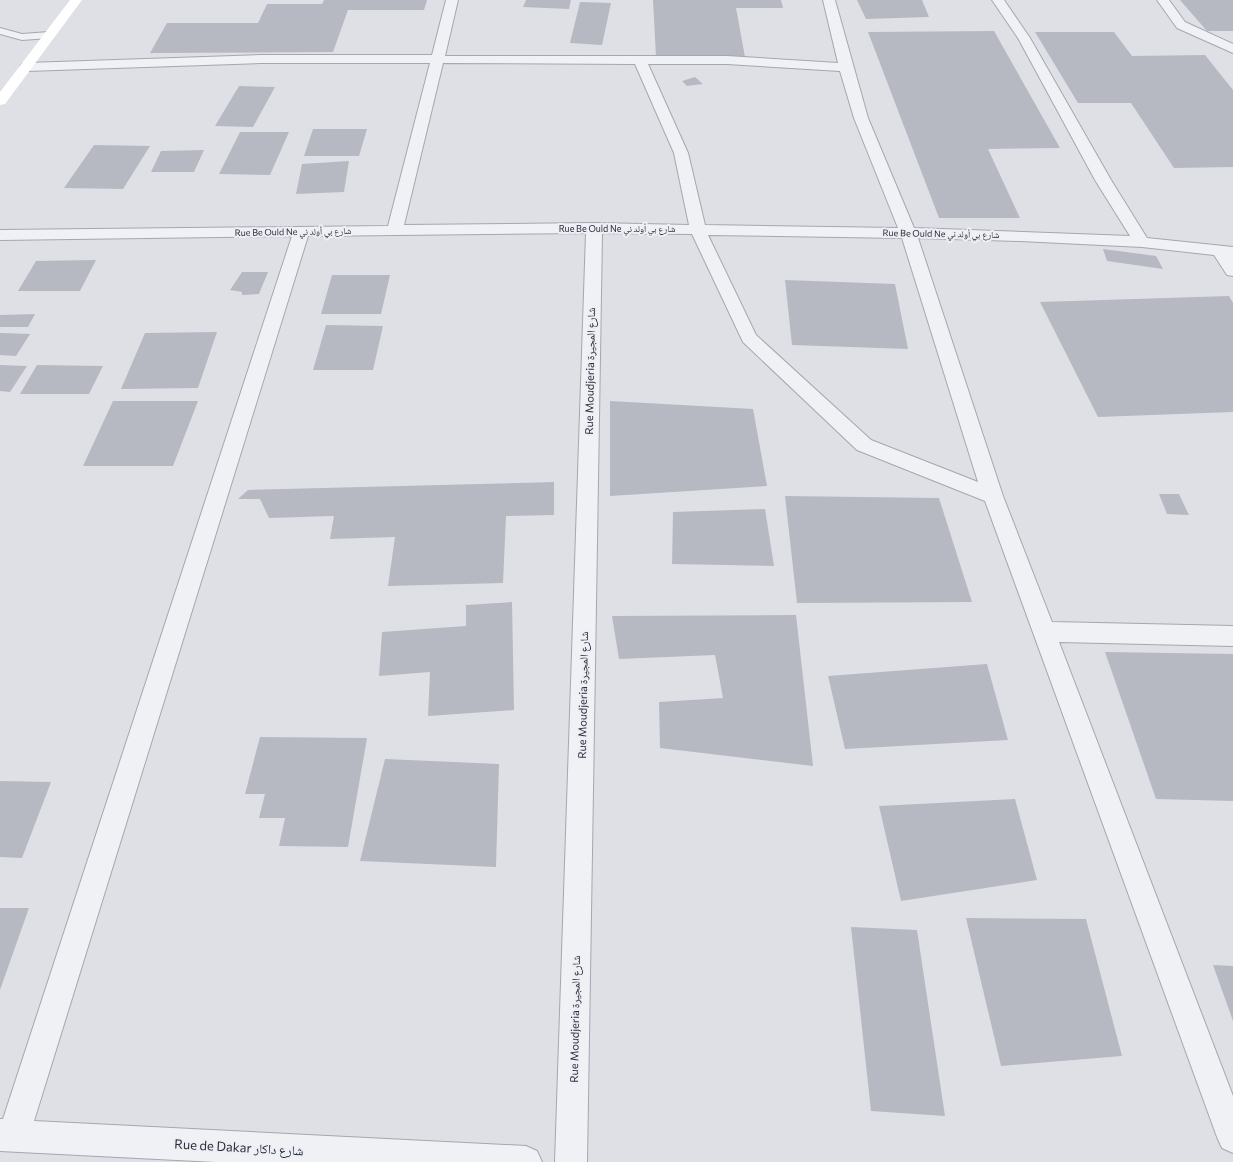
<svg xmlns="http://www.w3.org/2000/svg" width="1233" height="1162" font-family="Commissioner,'Noto Naskh Arabic',sans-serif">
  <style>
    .building { fill: #b6b9c2 }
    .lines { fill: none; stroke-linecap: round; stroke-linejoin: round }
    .lane-casing { stroke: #a4a7af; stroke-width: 2 }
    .street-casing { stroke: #a4a7af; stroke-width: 2 }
    .lane { fill: #f0f1f5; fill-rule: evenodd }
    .street { fill: #f0f1f5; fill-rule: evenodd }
    .secondary { fill: #fff; fill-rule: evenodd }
    .labels { text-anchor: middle; stroke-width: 4; stroke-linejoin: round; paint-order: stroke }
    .far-street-label { font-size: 9px; fill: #292d3b; stroke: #edeff4 }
    .street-label { font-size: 11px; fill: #292d3b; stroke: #edeff4 }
    .near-street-label { font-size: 13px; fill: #292d3b; stroke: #edeff4 }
  </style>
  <rect width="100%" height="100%" fill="#dee0e6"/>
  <!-- building -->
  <g class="building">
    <polygon points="324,0 427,0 424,10 348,10 333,52 150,53 167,23 258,23 267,4 322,4"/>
    <polygon points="526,0 571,0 569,9 523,7"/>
    <polygon points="653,0 781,0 783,8 736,8 745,57 656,57"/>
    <polygon points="857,0 922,0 929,17 866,19"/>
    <polygon points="1180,0 1233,0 1233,31 1207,31"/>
    <polygon points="580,2 611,3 602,45 570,43"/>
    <polygon points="994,31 1060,148 988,149 1020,218 939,218 868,32"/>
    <polygon points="1035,32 1114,32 1132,56 1205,55 1233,90 1233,167 1174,168 1131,103 1078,103"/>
    <polygon points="695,77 703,84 687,86 682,81"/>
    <polygon points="239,86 275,87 253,127 215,126"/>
    <polygon points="313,129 367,129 359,156 304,156"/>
    <polygon points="240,132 289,132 270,175 219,174"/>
    <polygon points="94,145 150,146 123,189 64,188"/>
    <polygon points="204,150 194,172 151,172 161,151"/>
    <polygon points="349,161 344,192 296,194 302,164"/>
    <polygon points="1103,249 1156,256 1163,269 1107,261"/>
    <polygon points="96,260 80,291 18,291 36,261"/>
    <polygon points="242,272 268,272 259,294 242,295 242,292 230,290"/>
    <polygon points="332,275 390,275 381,314 321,314"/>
    <polygon points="785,280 895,284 908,349 792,345"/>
    <polygon points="1229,296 1233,303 1233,412 1098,417 1040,302"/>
    <polygon points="35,314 28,327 0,327 0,315"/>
    <polygon points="326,325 383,326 373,370 313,370"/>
    <polygon points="217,332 198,388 121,389 145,333"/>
    <polygon points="0,333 30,334 16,356 0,355"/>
    <polygon points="0,365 27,366 10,392 0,391"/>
    <polygon points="37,365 103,366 89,394 20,394"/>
    <polygon points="113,401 198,401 173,466 83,466"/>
    <polygon points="610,401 753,409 767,486 610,496"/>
    <polygon points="554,482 554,515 506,516 503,583 388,586 395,537 330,539 334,516 269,518 260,499 238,499 248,490"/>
    <polygon points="1159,494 1179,494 1189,515 1167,514"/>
    <polygon points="785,496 939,498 972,602 797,603"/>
    <polygon points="765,509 774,566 672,564 673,512"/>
    <polygon points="512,602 514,710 428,716 430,672 379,676 382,632 466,626 466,605"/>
    <polygon points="796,615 813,766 660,748 659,702 723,698 715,655 619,659 612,616"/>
    <polygon points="1105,652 1233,654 1233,801 1156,799"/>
    <polygon points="987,664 1008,740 845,749 828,676"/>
    <polygon points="260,737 367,738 348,847 279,846 285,818 259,818 265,794 245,794"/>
    <polygon points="385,759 499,764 496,867 360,861"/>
    <polygon points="0,781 51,782 22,858 0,857"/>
    <polygon points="1015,799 1037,880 901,901 879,806"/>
    <polygon points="0,908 29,908 0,990"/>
    <polygon points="966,918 1086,919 1122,1056 1001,1066"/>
    <polygon points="851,927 917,930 945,1116 871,1111"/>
    <polygon points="1213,965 1233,966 1233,1021"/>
  </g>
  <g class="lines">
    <!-- lane casing -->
    <g class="lane-casing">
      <polygon id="lane" points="0,28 22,34 49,32 54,35 49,38 22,40 0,34"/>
    </g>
    <!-- street casing -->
    <g class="street-casing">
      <g id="street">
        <path d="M446,0H458L445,56H727L838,63L823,0H835L868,118L914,228L1130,236L1095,180L1018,38L992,0H1004L1030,38L1111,180L1147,238L1233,247V276L1227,275L1214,255L1142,247L1020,241L918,238L1003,496L1052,622L1233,626V646L1059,642L1233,1096V1153L1222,1148L1217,1137L985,501L857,450L743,342L692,234L602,233L587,1162H555L586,233L308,236L34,1121L526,1146L537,1151L542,1162H216L0,1151V1119H3L292,236L0,240V230L388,226L430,63H260L27,71L22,70L20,67L22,64L27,63L260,55H432ZM443,63L635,64L674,153L689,225L594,223L404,225ZM648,64H727L840,71L854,118L898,228L705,225L688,153ZM708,235L902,238L978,482L871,440L756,335Z"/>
        <polygon points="1157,0 1169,0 1185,22 1233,44 1233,53 1177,28"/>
      </g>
    </g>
    <!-- lane -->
    <use href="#lane" class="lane"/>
    <!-- street -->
    <use href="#street" class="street"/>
    <!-- secondary -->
    <polygon class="secondary" points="70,0 82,0 5,104 0,105 0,92"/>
  </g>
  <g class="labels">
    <!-- far-street labels -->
    <g class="far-street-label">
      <text x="617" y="232">Rue Be Ould Ne شارع بي أولد ني</text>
      <text transform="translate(293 232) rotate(-1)" y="3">Rue Be Ould Ne شارع بي أولد ني</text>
      <text transform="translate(941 234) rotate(1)" y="3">Rue Be Ould Ne شارع بي أولد ني</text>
    </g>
    <!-- street labels -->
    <g class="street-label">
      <text transform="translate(590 371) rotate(-89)" y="4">Rue Moudjeria شارع المجيرة</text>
      <text transform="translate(583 695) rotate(-89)" y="4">Rue Moudjeria شارع المجيرة</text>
      <text transform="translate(575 1019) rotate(-89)" y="4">Rue Moudjeria شارع المجيرة</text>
    </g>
    <!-- near-street labels -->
    <g class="near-street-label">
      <text transform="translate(239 1147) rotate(3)" y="5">Rue de Dakar شارع داكار</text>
    </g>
  </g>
</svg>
